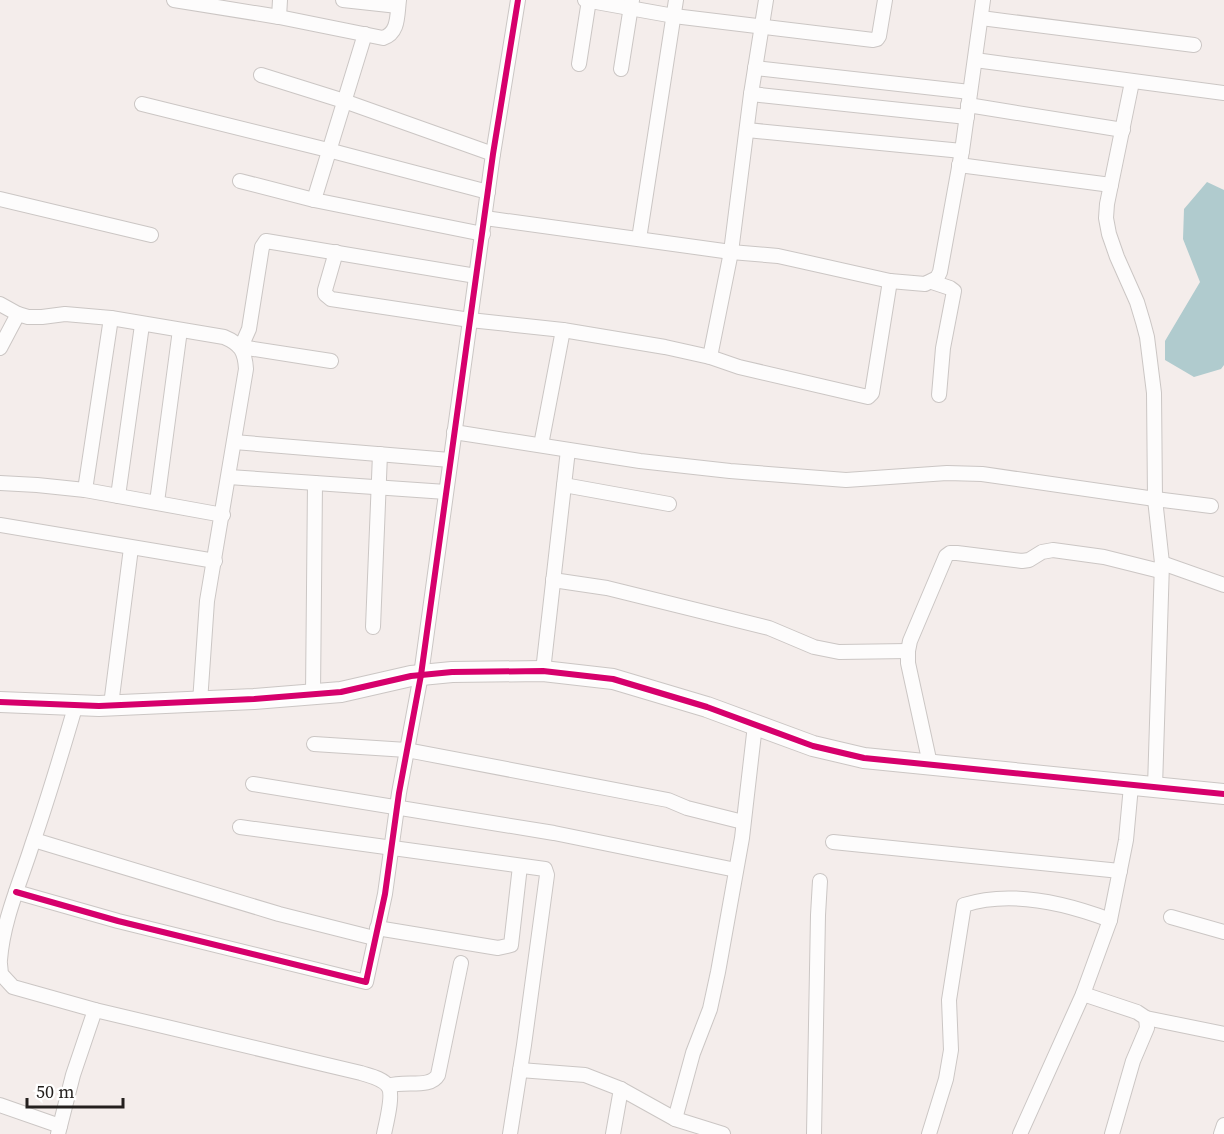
<svg xmlns="http://www.w3.org/2000/svg" width="1224" height="1134" font-family="'Source Serif 4',serif">
  <style>
    .water { fill: #b0cbce }
    .lines { fill: none; stroke-linecap: round; stroke-linejoin: round }
    .street-casing { stroke: #cbc6c4; stroke-width: 16 }
    .secondary-casing { stroke: #cbc6c4; stroke-width: 22 }
    .street { stroke: #fdfcfc; stroke-width: 14 }
    .secondary { stroke: #fdfcfc; stroke-width: 20 }
    .cycleway-casing { stroke: #fff; stroke-width: 10 }
    .cycleway { stroke: #d6006c; stroke-width: 6 }
  </style>
  <rect width="100%" height="100%" fill="#f4edeb"/>
  <!-- water -->
  <polygon class="water" points="1207,182 1224,190 1224,365 1221,369 1194,377 1165,360 1165,341 1200,282 1183,239 1184,209"/>
  <g class="lines">
    <!-- street casing -->
    <g class="street-casing">
      <g id="street">
        <path d="M174,0L279,17L383,38C399,33 397,15 399,0"/>
        <polyline points="343,0 398,6"/>
        <polyline points="585,0 674,16 873,40 877,39 879,36 885,0"/>
        <polyline points="279,17 280,0"/>
        <polyline points="981,18 1194,45"/>
        <polyline points="365,34 314,200 483,234"/>
        <polyline points="975,60 1224,93"/>
        <polyline points="579,64 589,0"/>
        <polyline points="755,68 970,92"/>
        <polyline points="621,69 632,0"/>
        <polyline points="261,75 344,101 493,154"/>
        <polyline points="1132,82 1107,204 1106,218 1109,234 1117,257 1137,302 1143,322 1147,337 1154,393 1155,499 1162,563 1155,787"/>
        <polyline points="751,94 967,117"/>
        <polyline points="142,104 328,150 488,192"/>
        <polyline points="968,105 1123,130"/>
        <polyline points="747,130 962,151"/>
        <polyline points="959,165 1111,185"/>
        <polyline points="240,181 314,200"/>
        <polyline points="0,199 151,235"/>
        <polyline points="485,218 731,252 778,256 890,281 925,284 937,278 940,272 962,151 983,0"/>
        <polyline points="639,239 676,0"/>
        <polyline points="336,252 325,290 325,294 331,299 470,320 563,330 665,347 710,357 739,367 868,397 872,393 890,281"/>
        <polyline points="932,282 950,288 954,291 943,348 939,395"/>
        <path d="M0,304L18,314L28,317H42L65,314L111,318L224,337C241,344 245,352 246,369L207,601L200,702"/>
        <polyline points="0,348 18,314"/>
        <polyline points="710,357 731,252 751,94 766,0"/>
        <polyline points="331,361 241,347 249,329 262,247 266,241 476,276"/>
        <polyline points="454,432 640,461 730,471 846,480 947,473 982,474 1155,499 1211,506"/>
        <polyline points="234,442 450,460"/>
        <polyline points="541,445 563,330"/>
        <polyline points="229,477 446,492"/>
        <polyline points="0,483 37,485 85,490 223,515"/>
        <polyline points="564,485 669,504"/>
        <polyline points="85,490 111,318"/>
        <polyline points="118,496 142,325"/>
        <polyline points="157,502 180,330"/>
        <polyline points="0,525 215,561"/>
        <polyline points="1162,563 1224,585"/>
        <polyline points="553,580 607,588 769,628 814,647 839,652 908,651"/>
        <polyline points="373,627 380,454"/>
        <polyline points="543,671 568,450"/>
        <polyline points="313,694 315,483"/>
        <polyline points="111,705 131,548"/>
        <polyline points="314,744 407,750 668,800 687,808 743,822"/>
        <polyline points="930,764 908,663 908,651 910,641 946,556 950,553 957,553 1022,561 1029,560 1042,552 1053,550 1104,557 1156,570 1159,570 1162,563"/>
        <polyline points="253,784 554,833 736,870"/>
        <polyline points="240,827 545,869 547,875 524,1045 510,1134"/>
        <polyline points="34,840 279,914 374,938"/>
        <polyline points="833,842 1120,871"/>
        <polyline points="16,892 118,921 366,982 385,894 399,793 421,675 493,154 518,0"/>
        <polyline points="1171,917 1224,932"/>
        <polyline points="377,928 498,948 511,945 520,866"/>
        <path d="M0,960C3,920 20,883 32,845C48,799 62,752 76,704"/>
        <polyline points="0,964 1,974 13,987 95,1010"/>
        <polyline points="1083,994 1137,1012 1146,1018 1147,1028 1133,1061 1112,1134"/>
        <polyline points="1146,1018 1224,1034"/>
        <polyline points="520,1070 585,1075 621,1089 675,1119 723,1134"/>
        <path d="M388,1086C405,1080 430,1089 438,1075L461,963"/>
        <polyline points="0,1105 60,1126"/>
        <polyline points="675,1119 693,1053 710,1009 718,972 742,838 755,725"/>
        <path d="M58,1134L73,1075L95,1010L361,1073C370,1076 382,1078 388,1086C394,1094 386,1124 384,1134"/>
        <polyline points="613,1134 621,1089"/>
        <polyline points="814,1134 818,915 820,881"/>
        <path d="M929,1134L946,1079L951,1050L949,1000L964,905C1010,890 1065,903 1110,920"/>
        <polyline points="1020,1134 1083,994 1110,920 1126,840 1131,786"/>
        <polyline points="1221,1134 1224,1125"/>
      </g>
    </g>
    <!-- secondary casing -->
    <g class="secondary-casing">
      <polyline id="secondary" points="0,702 99,706 254,699 341,692 411,676 452,672 543,671 613,679 707,707 813,746 864,758 1224,794"/>
    </g>
    <!-- street -->
    <use href="#street" class="street"/>
    <!-- secondary -->
    <use href="#secondary" class="secondary"/>
    <!-- cycleway casing -->
    <g class="cycleway-casing">
      <g id="cycleway">
        <polyline points="0,702 99,706 254,699 341,692 411,676 452,672 543,671 613,679 707,707 813,746 864,758 1224,794"/>
        <polyline points="16,892 118,921 366,982 385,894 399,793 421,675 493,154 518,0"/>
      </g>
    </g>
    <!-- cycleway -->
    <use href="#cycleway" class="cycleway"/>
  </g>
  <!-- scale -->
  <path d="M27 1098v9h96v-9" fill="none" stroke="#24201e" stroke-width="3"/>
  <text x="36" y="1098" font-size="18" fill="#24201e" stroke="#ffffff" stroke-width="4.5" paint-order="stroke">50 m</text>
</svg>
